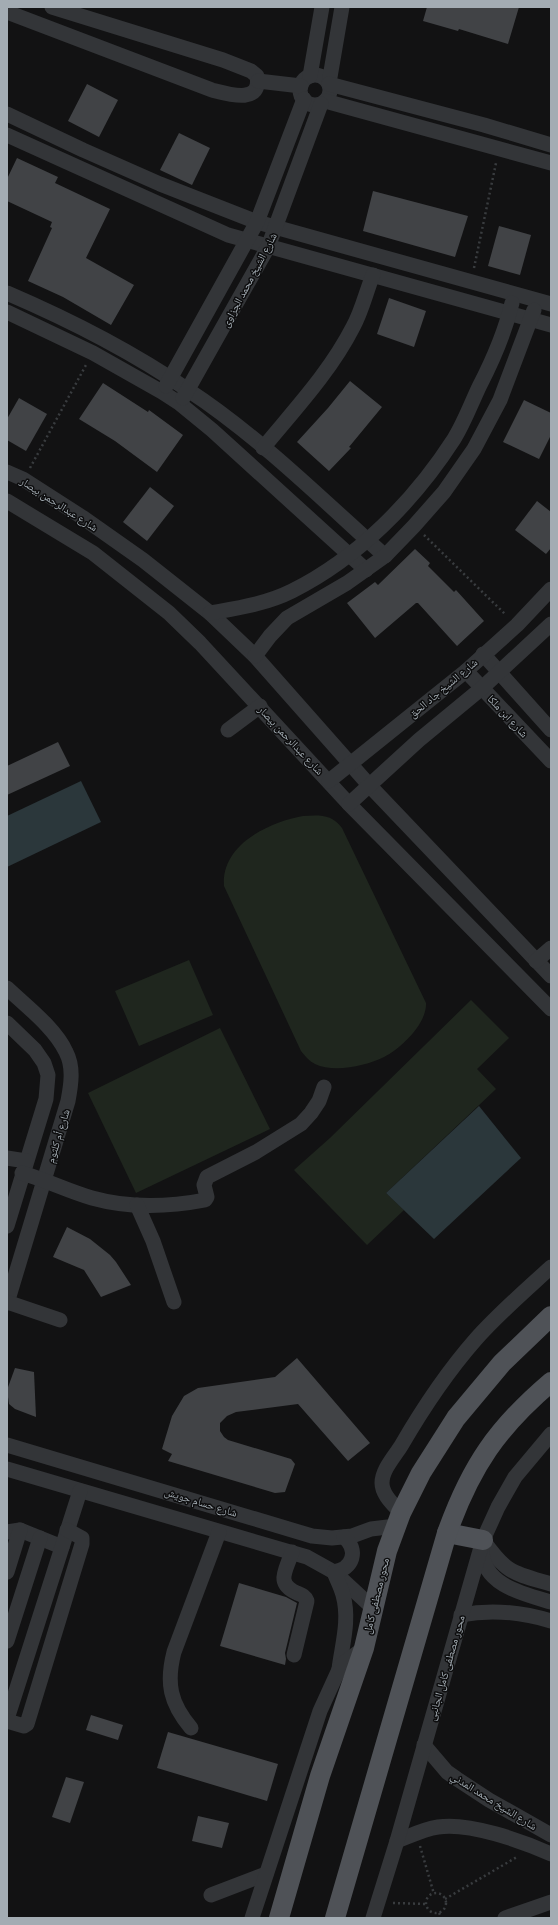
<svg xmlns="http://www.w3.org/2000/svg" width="558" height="1925" font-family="'Exo 2','Noto Naskh Arabic',sans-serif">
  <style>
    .green { fill: #1f261e }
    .water { fill: #2b373b }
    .building { fill: #414346 }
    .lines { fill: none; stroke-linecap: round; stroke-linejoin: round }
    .path { stroke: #393c3f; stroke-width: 2.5; stroke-dasharray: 2 3; stroke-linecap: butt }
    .minor { stroke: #333538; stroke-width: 15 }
    .major { stroke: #4f5257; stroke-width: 20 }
    .labels { text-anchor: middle; stroke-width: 3; stroke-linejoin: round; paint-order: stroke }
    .street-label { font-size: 11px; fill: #a3acb3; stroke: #0d0d0e }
  </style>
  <rect width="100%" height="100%" fill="#121213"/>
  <!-- green -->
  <g class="green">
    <path d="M303,816C319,815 332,814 342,828L426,1003C427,1023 402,1048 384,1057C366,1066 334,1073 315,1064C309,1061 305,1056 301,1051L224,886C221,845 269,822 303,816Z"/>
    <polygon points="189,960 213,1015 139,1046 115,991"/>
    <polygon points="471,1000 509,1038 477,1069 496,1089 386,1193 404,1210 367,1245 294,1170 330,1138"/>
    <polygon points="220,1028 270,1129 136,1193 88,1093"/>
  </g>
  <!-- water -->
  <g class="water">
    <polygon points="81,781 101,822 7,867 7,816"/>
    <polygon points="479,1106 521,1158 434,1239 386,1193"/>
  </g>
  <!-- building -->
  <g class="building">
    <polygon points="427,7 519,7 508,44 459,29 458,31 423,21"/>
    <polygon points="87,84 118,100 99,137 68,121"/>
    <polygon points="179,133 210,148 192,185 160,170"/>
    <polygon points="17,158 58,177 55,183 110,209 86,258 134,285 111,325 63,297 28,281 52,228 50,227 52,222 7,201 7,179"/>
    <polygon points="373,191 468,216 455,257 363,231"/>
    <polygon points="499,226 531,235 520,275 488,266"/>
    <polygon points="389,298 426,311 414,347 377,334"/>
    <polygon points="350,381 382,407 349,447 351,448 329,471 297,442 328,408"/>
    <polygon points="103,383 148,412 149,410 183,435 157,472 115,441 79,419"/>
    <polygon points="19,398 47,414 26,451 7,440 7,419"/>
    <polygon points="524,400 551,413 551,435 539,459 503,442"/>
    <polygon points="150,487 174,506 147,541 123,522"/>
    <polygon points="537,501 551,512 551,548 546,554 515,530"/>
    <polygon points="415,549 430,563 428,566 454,592 456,590 484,621 457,646 418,603 416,603 375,638 347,603 375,582 378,585"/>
    <polygon points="58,742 70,766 7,795 7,766"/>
    <polygon points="67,1227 90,1239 110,1255 116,1262 131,1285 101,1297 84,1270 53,1257"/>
    <polygon points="297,1358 370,1443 348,1461 298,1404 236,1412 227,1416 220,1423 220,1431 224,1437 228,1440 291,1459 295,1464 285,1492 275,1493 168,1461 172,1454 162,1449 172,1416 184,1396 198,1388 275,1377"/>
    <polygon points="15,1368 34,1372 36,1417 15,1409 9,1404 7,1390"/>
    <polygon points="239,1583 286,1597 297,1603 285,1653 286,1659 285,1665 220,1646"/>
    <polygon points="91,1715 123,1725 118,1740 86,1730"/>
    <polygon points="168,1732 278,1764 267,1801 157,1768"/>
    <polygon points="66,1777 84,1782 70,1823 52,1817"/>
    <polygon points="198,1816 229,1823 222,1848 192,1841"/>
  </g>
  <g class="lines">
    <!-- path -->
    <g class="path">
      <polyline points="474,268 496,163"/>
      <polyline points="30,468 86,365"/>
      <polyline points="424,535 506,615"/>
      <polyline points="420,1846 434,1894"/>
      <circle cx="436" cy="1903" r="10"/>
      <polyline points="445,1899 517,1857"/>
      <polyline points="393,1903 427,1904"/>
      <polyline points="439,1913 442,1918"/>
    </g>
    <!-- minor -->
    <g class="minor">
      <path d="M7,12L212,90C228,94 262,105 257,76L251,71L223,60L52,7"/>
      <circle cx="315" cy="90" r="15"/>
      <polyline points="310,76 322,7"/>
      <polyline points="258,81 301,86"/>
      <polyline points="329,83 342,7"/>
      <polyline points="329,84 484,125 551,145"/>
      <polyline points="325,101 551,163"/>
      <polyline points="7,114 83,150 160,184 257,222 551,304"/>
      <polyline points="7,135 228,235 551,325"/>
      <path d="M7,293C70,320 131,351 188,390C257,435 323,500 385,556"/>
      <polyline points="7,312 93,353 162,392 179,403 212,430 366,570"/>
      <polyline points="166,386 257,222 304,99"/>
      <polyline points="183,398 268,247 321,104"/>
      <path d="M263,448C295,409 330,372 353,327C362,311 366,292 373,275"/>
      <polyline points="7,472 23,479 82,517 143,560 210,613 255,656 369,785 551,976"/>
      <polyline points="7,501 93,553 169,613 200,643 349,804 551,1009"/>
      <path d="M210,613C238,608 266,604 292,591C358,558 414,501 454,439C464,423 471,404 479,387C493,360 505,332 512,303"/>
      <polyline points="483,654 551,730"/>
      <polyline points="255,656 270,636 287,618 347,583 385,556 414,526 444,492 474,449 500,400 534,310"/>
      <polyline points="466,671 551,761"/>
      <polyline points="228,730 260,706"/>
      <polyline points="329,781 466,671 517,625 551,589"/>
      <polyline points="349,804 419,740 482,688 551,624"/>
      <polyline points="536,961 551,948"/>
      <path d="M7,988C26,1006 55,1028 66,1052C74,1067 71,1085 68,1101L7,1303"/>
      <polyline points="7,1023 35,1050 44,1063 48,1075 46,1099 7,1226"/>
      <polyline points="7,1158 26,1161"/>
      <path d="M22,1173C46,1180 68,1191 92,1198C128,1208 169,1207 205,1200L207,1197L204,1185L207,1177L256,1152L301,1124L311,1113L319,1101L324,1087"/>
      <polyline points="137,1205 153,1241 174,1302"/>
      <polyline points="7,1302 60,1320"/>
      <polyline points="7,1445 312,1536 332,1538 352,1536 371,1529 396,1526"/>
      <polyline points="7,1469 307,1557 334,1572 374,1609"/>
      <path d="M401,1513C394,1505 382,1495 382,1483C382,1470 394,1457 401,1446C423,1408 447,1372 476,1339C499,1313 526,1290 551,1267"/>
      <polyline points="7,1532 20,1530 62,1547"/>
      <path d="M483,1540C507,1574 513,1573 551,1584"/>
      <path d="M482,1549C482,1585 523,1594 551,1602"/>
      <path d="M292,1552C286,1571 275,1583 297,1593C302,1595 305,1596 307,1601L294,1655"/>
      <polyline points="7,1572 20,1530"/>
      <path d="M461,1615C491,1609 521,1612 551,1621"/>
      <polyline points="7,1641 40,1538"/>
      <path d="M339,1669C342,1645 350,1620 343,1595C341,1587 337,1580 334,1572C353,1569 359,1550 344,1537"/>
      <polyline points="7,1719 80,1491"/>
      <polyline points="7,1721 24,1726 27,1724 82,1544 82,1538 67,1530"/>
      <path d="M191,1728C170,1703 166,1683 174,1652L219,1532"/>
      <polyline points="424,1745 447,1772 457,1779 489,1800 551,1835"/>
      <path d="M397,1841C410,1836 424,1829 438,1827C469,1822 522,1841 551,1854"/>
      <polyline points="211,1895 266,1874"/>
      <polyline points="252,1918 320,1711 341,1665 364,1648"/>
      <polyline points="373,1918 397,1841 483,1540 498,1507 515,1477 551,1434"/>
      <polyline points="505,1918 551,1902"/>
    </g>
    <!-- major -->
    <g class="major">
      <polyline points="447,1533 483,1540"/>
      <polyline points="279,1918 320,1776 364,1648 387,1551 401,1513 421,1473 456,1418 502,1363 551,1316"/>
      <path d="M335,1918L447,1533C471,1466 497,1428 551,1382"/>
    </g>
  </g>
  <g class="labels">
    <!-- street labels -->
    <g class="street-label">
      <text transform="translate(249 280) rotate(-62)" y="4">شارع الشيخ محمد الجزاوى</text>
      <text transform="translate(59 504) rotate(33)" y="4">شارع عبدالرحمن بيصار</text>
      <text transform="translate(443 688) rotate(-40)" y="4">شارع الشيخ جاد الحق</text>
      <text transform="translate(508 716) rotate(47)" y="4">شارع ابن ملكا</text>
      <text transform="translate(291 740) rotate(47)" y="4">شارع عبدالرحمن بيصار</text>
      <text transform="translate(58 1136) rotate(-73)" y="4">شارع أم كلثوم</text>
      <text transform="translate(201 1502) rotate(17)" y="4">شارع حسام جويش</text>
      <text transform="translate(376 1596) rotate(-76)" y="4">محور مصطفى كامل</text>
      <text transform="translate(446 1668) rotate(-74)" y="4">محور مصطفى كامل الجانبى</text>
      <text transform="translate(494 1801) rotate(32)" y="4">شارع الشيخ محمد المدني</text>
    </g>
  </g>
  <!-- border -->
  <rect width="558" height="1925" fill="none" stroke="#a3acb3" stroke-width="16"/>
</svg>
